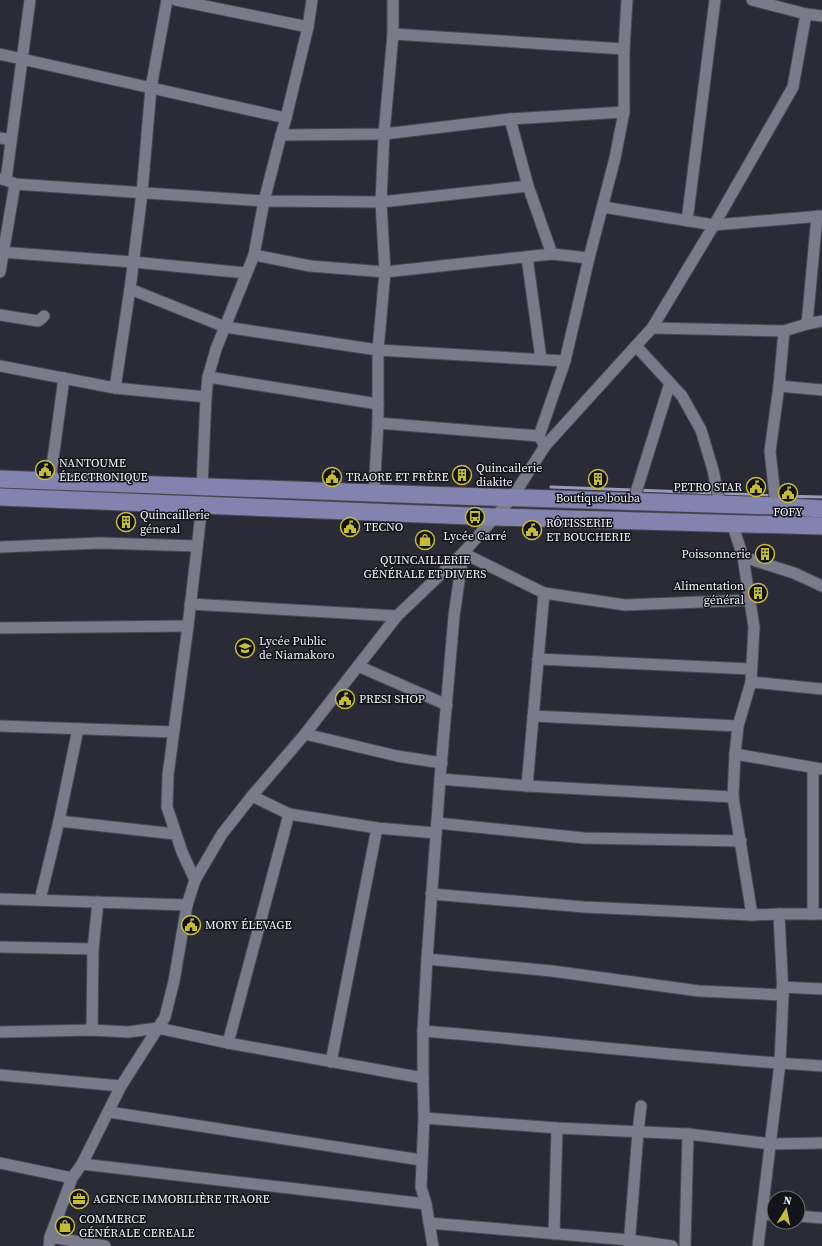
<svg xmlns="http://www.w3.org/2000/svg" width="822" height="1246" font-family="'Source Serif 4',serif">
  <style>
    .lines { fill: none; stroke-linecap: round; stroke-linejoin: round }
    .stream { stroke: #9a9cbc; stroke-width: 3 }
    .street-casing { stroke: #494953; stroke-width: 13 }
    .primary-casing { stroke: #494953; stroke-width: 19 }
    .street { stroke: #7a7b8a; stroke-width: 11 }
    .primary { stroke: #8284af; stroke-width: 17 }
    .labels { text-anchor: middle; stroke-width: 3; stroke-linejoin: round; paint-order: stroke }
    .poi-label { font-size: 12px; fill: #f2f3fb; stroke: #131419; text-anchor: start }
  </style>
  <rect width="100%" height="100%" fill="#2a2b37"/>
  <g class="lines">
    <!-- stream -->
    <g class="stream">
      <polyline points="551,487 715,493"/>
      <polyline points="720,493 773,496"/>
      <polyline points="778,496 822,497"/>
    </g>
    <!-- street casing -->
    <g class="street-casing">
      <g id="street">
        <polyline points="176,0 308,27"/>
        <polyline points="752,0 806,14 822,16"/>
        <polyline points="393,34 624,49"/>
        <polyline points="0,54 286,118"/>
        <polyline points="510,119 528,186 552,254"/>
        <polyline points="281,135 384,134 510,119 624,112"/>
        <polyline points="0,138 11,140"/>
        <polyline points="0,179 6,180 15,184 264,201 381,202 528,186"/>
        <polyline points="6,180 30,0"/>
        <polyline points="603,207 714,225 822,216"/>
        <polyline points="687,221 715,0"/>
        <polyline points="0,252 133,262 246,273"/>
        <polyline points="254,255 310,266 385,272 552,254 589,258"/>
        <polyline points="527,257 541,359"/>
        <polyline points="0,272 15,184"/>
        <polyline points="130,289 225,327 378,350 565,361"/>
        <polyline points="0,315 38,321 41,319 44,316"/>
        <polyline points="807,324 817,216"/>
        <polyline points="652,328 784,331 807,324 822,321"/>
        <polyline points="636,346 682,396 701,430 713,470 720,504"/>
        <polyline points="0,366 115,388 206,397"/>
        <polyline points="208,377 378,404"/>
        <polyline points="779,386 822,390"/>
        <polyline points="115,388 130,289 142,193 151,88 167,0"/>
        <polyline points="378,423 539,436"/>
        <polyline points="545,446 539,436 565,361 589,258 615,158 624,112 624,49 627,0"/>
        <polyline points="50,481 64,378"/>
        <polyline points="202,487 206,397 208,377 216,349 254,255 264,201 281,135 286,118 308,27 312,0"/>
        <polyline points="374,493 378,423 378,350 385,272 381,202 384,134 393,34 393,0"/>
        <polyline points="633,502 670,383"/>
        <polyline points="776,506 770,451 779,386 784,331"/>
        <polyline points="0,547 100,543 197,546"/>
        <polyline points="743,557 794,573 822,586"/>
        <polyline points="190,604 397,616"/>
        <polyline points="0,628 188,626"/>
        <polyline points="538,659 751,669"/>
        <polyline points="358,666 447,705"/>
        <polyline points="751,682 822,689"/>
        <polyline points="533,716 738,726"/>
        <polyline points="0,726 173,732"/>
        <polyline points="305,734 397,756 442,763"/>
        <polyline points="735,754 822,769"/>
        <polyline points="440,779 527,786 733,797"/>
        <polyline points="527,786 544,593"/>
        <polyline points="252,796 289,814 377,828 436,833"/>
        <polyline points="59,821 175,834"/>
        <polyline points="437,823 584,838 741,841"/>
        <polyline points="195,880 182,852 167,807 168,775 188,626 202,505"/>
        <polyline points="431,894 584,907 752,915 733,797 735,754 738,726 751,682 754,627 743,557 732,523"/>
        <polyline points="0,899 187,905"/>
        <polyline points="40,900 59,821 78,729"/>
        <polyline points="813,914 813,768"/>
        <polyline points="752,915 779,914 822,914"/>
        <polyline points="0,947 93,949"/>
        <polyline points="427,959 552,971 699,991 783,995"/>
        <polyline points="782,987 822,989"/>
        <polyline points="92,1030 93,949 98,902"/>
        <path d="M423,1031C556,1042 689,1058 822,1066"/>
        <polyline points="0,1032 92,1030 128,1032 158,1028 228,1043 423,1078"/>
        <polyline points="228,1043 289,814"/>
        <polyline points="331,1062 377,828"/>
        <polyline points="0,1075 121,1086"/>
        <polyline points="109,1112 421,1160"/>
        <polyline points="424,1118 557,1128 688,1134 771,1144 822,1143"/>
        <polyline points="0,1163 72,1178"/>
        <polyline points="82,1164 426,1204"/>
        <polyline points="762,1214 774,1215"/>
        <polyline points="798,1216 822,1218"/>
        <polyline points="429,1223 629,1240 672,1246"/>
        <polyline points="554,1234 557,1128"/>
        <polyline points="50,1237 105,1246"/>
        <polyline points="49,1246 50,1237 72,1178 82,1164 121,1086 165,1017 174,981 187,905 195,880 222,834 252,796 305,734 397,616 463,553 495,517 512,498 545,446 652,328 714,225 793,87 806,14"/>
        <polyline points="433,1246 426,1204 421,1187 424,1118 423,1078 423,1031 427,959 440,779 454,616 463,553 544,593 625,605 750,600"/>
        <polyline points="629,1246 638,1132 641,1106"/>
        <polyline points="685,1246 688,1134"/>
        <polyline points="758,1246 780,1063 783,995 779,914"/>
      </g>
    </g>
    <!-- primary casing -->
    <g class="primary-casing">
      <g id="primary">
        <polyline points="0,479 425,495 776,506 822,509"/>
        <polyline points="0,497 495,517 822,526"/>
      </g>
    </g>
    <!-- street -->
    <use href="#street" class="street"/>
    <!-- primary -->
    <use href="#primary" class="primary"/>
  </g>
  <!-- icons -->
  <defs>
    <g id="civic-ring" transform="scale(1)"><circle r="9.5" fill="#131419" stroke="#c6bc3c" stroke-width="1.5"/><path d="M-.6-6.5H3V-4.5H.6V-3L4-1V1h2V6H-6V1h2V-1L-.6-3ZM-1.2 2.5V6h2.4V2.5Z" fill="#c6bc3c"/></g>
    <g id="building-ring" transform="scale(1)"><circle r="9.5" fill="#131419" stroke="#c6bc3c" stroke-width="1.5"/><path d="M-4-6H4V6H1V3H-1V6H-4ZM-2.5-4.3h1.7v1.8h-1.7ZM.8-4.3h1.7v1.8H.8ZM-2.5-1h1.7V.8h-1.7ZM.8-1h1.7V.8H.8Z" fill="#c6bc3c"/></g>
    <g id="bus-ring" transform="scale(1)"><circle r="9.5" fill="#131419" stroke="#c6bc3c" stroke-width="1.5"/><path d="M-5-6H5V4H4V6H2V4H-2V6H-4V4H-5ZM-3.5-4V0h7V-4ZM-3.5 1.2v1.5H-2V1.2ZM2 1.2v1.5H3.5V1.2Z" fill="#c6bc3c"/></g>
    <g id="shop-ring" transform="scale(1)"><circle r="9.5" fill="#131419" stroke="#c6bc3c" stroke-width="1.5"/><path d="M-5-2.5h2.3a2.7 3.5 0 0 1 5.4 0H5L5.5 6h-11ZM-1.5-2.5h3a1.5 2.3 0 0 0-3 0Z" fill="#c6bc3c"/></g>
    <g id="school-ring" transform="scale(1)"><circle r="9.5" fill="#131419" stroke="#c6bc3c" stroke-width="1.5"/><path d="M0-5L7-2L0 1L-7-2ZM-4 1L0 2.5L4 1V4Q0 6-4 4Z" fill="#c6bc3c"/></g>
    <g id="office-ring" transform="scale(1)"><circle r="9.5" fill="#131419" stroke="#c6bc3c" stroke-width="1.5"/><path d="M-6-3h4V-5.5h4V-3h4V5H-6ZM-1-4.5V-3h2v-1.5ZM-6 0V1H6V0Z" fill="#c6bc3c"/></g>
  </defs>
  <g fill-rule="evenodd">
    <use href="#civic-ring" x="45" y="470"/>
    <use href="#building-ring" x="462" y="475"/>
    <use href="#civic-ring" x="332" y="477"/>
    <use href="#building-ring" x="598" y="479"/>
    <use href="#civic-ring" x="756" y="487"/>
    <use href="#civic-ring" x="788" y="493"/>
    <use href="#bus-ring" x="475" y="517"/>
    <use href="#building-ring" x="126" y="522"/>
    <use href="#civic-ring" x="350" y="527"/>
    <use href="#civic-ring" x="532" y="530"/>
    <use href="#shop-ring" x="425" y="540"/>
    <use href="#building-ring" x="765" y="554"/>
    <use href="#building-ring" x="758" y="593"/>
    <use href="#school-ring" x="245" y="648"/>
    <use href="#civic-ring" x="345" y="699"/>
    <use href="#civic-ring" x="191" y="925"/>
    <use href="#office-ring" x="79" y="1199"/>
    <use href="#shop-ring" x="65" y="1226"/>
  </g>
  <g class="labels">
    <!-- poi labels -->
    <g class="poi-label">
      <text x="59" y="467">NANTOUME<tspan x="59" dy="14">ÉLECTRONIQUE</tspan></text>
      <text x="476" y="472">Quincailerie<tspan x="476" dy="14">diakite</tspan></text>
      <text x="346" y="481">TRAORE ET FRÈRE</text>
      <text x="742" y="491" text-anchor="end">PETRO STAR</text>
      <text x="598" y="502" text-anchor="middle">Boutique bouba</text>
      <text x="788" y="516" text-anchor="middle">FOFY</text>
      <text x="140" y="519">Quincaillerie<tspan x="140" dy="14">géneral</tspan></text>
      <text x="546" y="527">RÔTISSERIE<tspan x="546" dy="14">ET BOUCHERIE</tspan></text>
      <text x="364" y="531">TECNO</text>
      <text x="475" y="540" text-anchor="middle">Lycée Carré</text>
      <text x="751" y="558" text-anchor="end">Poissonnerie</text>
      <text x="425" y="564" text-anchor="middle">QUINCAILLERIE<tspan x="425" dy="14">GÉNÉRALE ET DIVERS</tspan></text>
      <text x="744" y="590" text-anchor="end">Alimentation<tspan x="744" dy="14">général</tspan></text>
      <text x="259" y="645">Lycée Public<tspan x="259" dy="14">de Niamakoro</tspan></text>
      <text x="359" y="703">PRESI SHOP</text>
      <text x="205" y="929">MORY ÉLEVAGE</text>
      <text x="93" y="1203">AGENCE IMMOBILIÈRE TRAORE</text>
      <text x="79" y="1223">COMMERCE<tspan x="79" dy="14">GÉNÉRALE CEREALE</tspan></text>
    </g>
  </g>
  <!-- north arrow -->
  <g transform="translate(786 1210) rotate(10)"><circle r="19" fill="#131419" stroke="#6c6d73"/>
  <path d="M0-3L7 15L0 10L-7 15Z" fill="#c6bc3c"/>
  <text y="-6" font-size="11" font-weight="bold" text-anchor="middle" fill="#f2f3fb">N</text>
  </g>
</svg>
